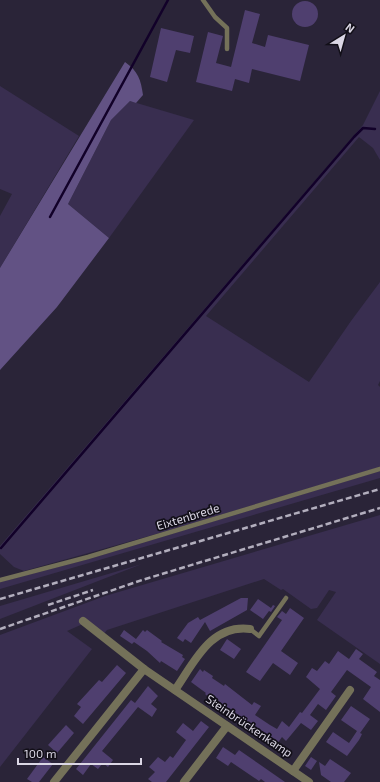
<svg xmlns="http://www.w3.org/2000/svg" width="380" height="782" font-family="'Exo 2',sans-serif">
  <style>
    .green { fill: #392e50 }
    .forest { fill: #625284 }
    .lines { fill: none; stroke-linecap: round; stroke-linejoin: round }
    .stream { stroke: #120129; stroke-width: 2.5 }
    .building { fill: #4f3f6f }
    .service { stroke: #747159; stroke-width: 4.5 }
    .minor { stroke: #747159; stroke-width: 8 }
    .rail { stroke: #b2aebd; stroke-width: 2.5; stroke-dasharray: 6 3; stroke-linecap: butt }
    .labels { text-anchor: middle; stroke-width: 3.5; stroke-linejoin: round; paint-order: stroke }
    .street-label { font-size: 12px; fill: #dbd7e5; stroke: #120f18 }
  </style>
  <rect width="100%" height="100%" fill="#2a2438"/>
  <!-- green -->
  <g class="green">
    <polygon points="0,86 79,136 0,268 0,216 12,194 0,189"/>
    <polygon points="380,91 380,160 373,148 359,137 206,316 309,382 351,321 380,282 380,381 378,385 380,387 380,467 167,531 24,571 14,567 0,554 0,546 363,125"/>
    <polygon points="130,101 194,120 109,238 68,204 111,120"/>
    <polygon points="380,471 380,478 0,589 0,582 89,559"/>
    <polygon points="380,515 380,664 317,620 336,592 329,590 317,608 311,609 283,589 281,590 264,579 107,630 102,636 85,623 67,631 92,649 0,767 0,635 105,596"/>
    <polygon points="142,564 0,619 0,606"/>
  </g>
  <!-- forest -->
  <path class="forest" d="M125,62C138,71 141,80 143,95L136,103L130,101L111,120L68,204L109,238L57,307L0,370V268Z"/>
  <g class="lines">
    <!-- stream -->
    <g class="stream">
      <polyline points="50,217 168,0"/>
      <polyline points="1,548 354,137 363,128 375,129"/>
    </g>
  </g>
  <!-- building -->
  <g class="building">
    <circle cx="305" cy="14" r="13"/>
    <polygon points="245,10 260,14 252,43 265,47 268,35 309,45 300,81 252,69 249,83 235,79 232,91 196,82 208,32 223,36 216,63 231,67"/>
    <polygon points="161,28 194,36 190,53 176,50 167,82 150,77"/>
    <polygon points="241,598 248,598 247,610 210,631 205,622 191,643 185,639 183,642 177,638 188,623 198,617 200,620"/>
    <polygon points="258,599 271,608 273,605 275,606 271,612 269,611 263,619 250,610"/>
    <polygon points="290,608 304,618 281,651 298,663 290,675 273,663 260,681 246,672 282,620 277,617 282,611 286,614"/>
    <polygon points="124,630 136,639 143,630 145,632 147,630 162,641 161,642 183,655 182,657 185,659 177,671 161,661 160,663 147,651 134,642 132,644 120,636"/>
    <polygon points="227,639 241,649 234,659 220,650"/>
    <polygon points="356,649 363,654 359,659 377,672 374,676 380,680 380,712 363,699 371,687 347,670 331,692 336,696 326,710 318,704 310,715 318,721 311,730 301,723 286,741 282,737 277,744 248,726 225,709 226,707 213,696 211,699 205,694 206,693 191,682 200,669 203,672 204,670 213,676 212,678 224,686 225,684 252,705 254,702 261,706 255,715 270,725 277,729 282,721 289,727 300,712 302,713 320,689 306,677 312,668 317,671 325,661 329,664 338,651 349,659"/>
    <polygon points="117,665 126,673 83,724 74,716 81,707 77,704 99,680 102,682"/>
    <polygon points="148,686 158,696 151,704 157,709 152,717 138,707 102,751 113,760 108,767 103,763 98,769 91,764 83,775 76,769 131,700 135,703"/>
    <polygon points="351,706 370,719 360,733 362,734 359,740 347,756 326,742 333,732 349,743 357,731 341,720"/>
    <polygon points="201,721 209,727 166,782 152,782 148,779 155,772 149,767 158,757 165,762 170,756 173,758 186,740 176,732 183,723 193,731"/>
    <polygon points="66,725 74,733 57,753 48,745"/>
    <polygon points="223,747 235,755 239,750 285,782 265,782 261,779 259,781 231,762 228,766 216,758"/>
    <polygon points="43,757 53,764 39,782 32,782 27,779"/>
    <polygon points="311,757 317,761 311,770 305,766"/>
    <polygon points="330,759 351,773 344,782 331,782 321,775 319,762 325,766"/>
  </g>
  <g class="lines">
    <!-- service -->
    <g class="service">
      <polyline points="203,0 215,17 227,28 227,49"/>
      <polyline points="0,580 88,557 380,469"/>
      <polyline points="250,629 259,636 286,598"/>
    </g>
    <!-- minor -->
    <g class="minor">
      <polyline points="83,621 144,669 309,782"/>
      <path d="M175,690C194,663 210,624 250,629"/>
      <polyline points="293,771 350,690"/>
      <polyline points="54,782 144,669"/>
      <polyline points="184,782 227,726"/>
    </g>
    <!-- rail -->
    <g class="rail">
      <polyline points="0,599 380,489"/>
      <polyline points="48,605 93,590"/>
      <polyline points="0,629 142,580 380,508"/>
    </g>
  </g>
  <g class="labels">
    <!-- street labels -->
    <g class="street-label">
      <text transform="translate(188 517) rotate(-17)" y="4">Eixtenbrede</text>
      <text transform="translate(249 726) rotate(34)" y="4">Steinbrückenkamp</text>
    </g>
  </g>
  <!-- north arrow -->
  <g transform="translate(344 36) rotate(37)" stroke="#120f18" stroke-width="3" paint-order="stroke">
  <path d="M0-3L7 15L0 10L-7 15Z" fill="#dbd7e5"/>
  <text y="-6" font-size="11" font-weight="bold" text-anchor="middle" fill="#dbd7e5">N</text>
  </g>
  <!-- scale -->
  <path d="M18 758v6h123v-6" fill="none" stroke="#dbd7e5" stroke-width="2"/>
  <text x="24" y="758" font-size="12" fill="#dbd7e5" stroke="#120f18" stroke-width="3" paint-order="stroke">100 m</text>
</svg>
